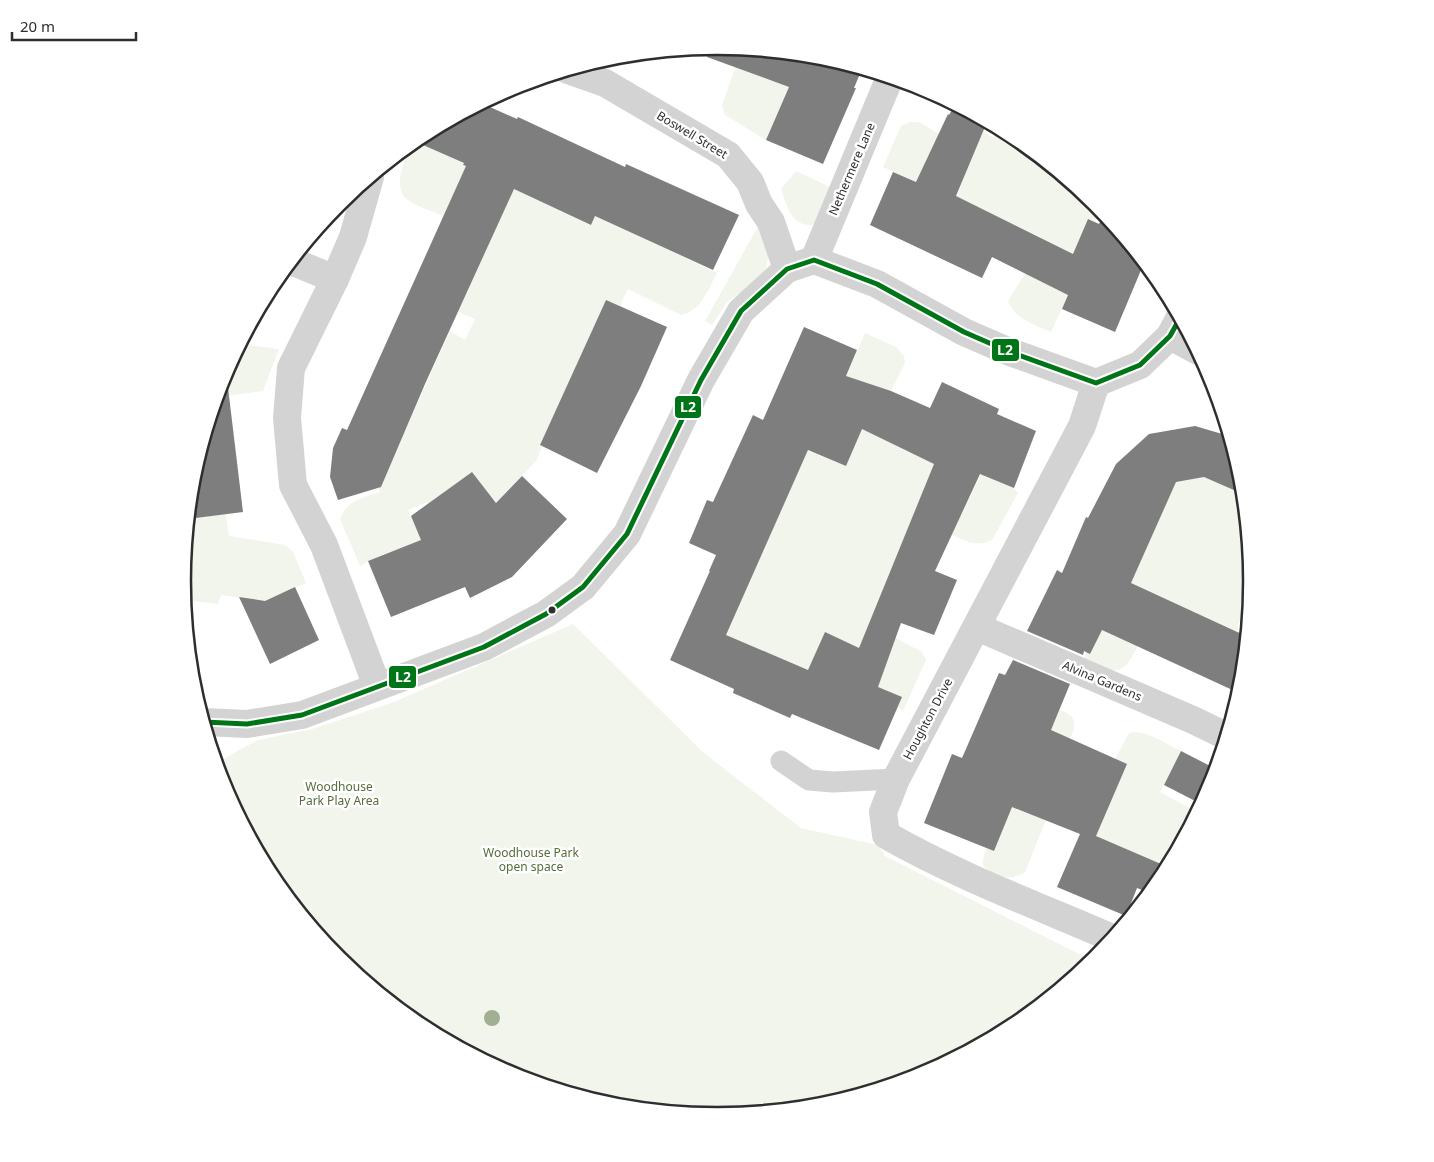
<svg xmlns="http://www.w3.org/2000/svg" width="1434" height="1162" font-family="'Noto Sans',sans-serif">
  <style>
    .green { fill: #f1f5eb }
    .building { fill: #7e7e7e; fill-rule: evenodd }
    .lines { fill: none; stroke-linecap: round; stroke-linejoin: round }
    .service { stroke: #d3d3d3; stroke-width: 21 }
    .minor { stroke: #d3d3d3; stroke-width: 28 }
    .bus-1-casing { stroke: #fff; stroke-width: 9 }
    .bus-1 { stroke: #007517; stroke-width: 5 }
    .tree { fill: #a1af92 }
    .bus-dot { fill: #2e2e2e; stroke: #fff; stroke-width: 2 }
    .labels { text-anchor: middle; stroke-width: 5; stroke-linejoin: round; paint-order: stroke }
    .street-label { font-size: 12px; fill: #2e2e2e; stroke: #fff }
    .park-label { font-size: 12px; fill: #546d39; stroke: #fff }
    .rim { fill: none; stroke: #2e2e2e; stroke-width: 2.5 }
    .line-badge { stroke: #fff; stroke-width: 2 }
    .badge-label { font-size: 14px; text-anchor: middle; font-weight: bold; fill: #fff }
  </style>
  <rect width="100%" height="100%" fill="#fff"/>
  <!-- green -->
  <g class="green">
    <polygon points="742,49 799,64 766,140 725,115 722,105"/>
    <path d="M910,122H919L939,134L982,130L993,138L999,128L1014,137L1095,203L1104,214L1102,219L1088,220L1077,276L1051,332C1035,325 1015,319 1008,301L1025,274L1042,238L957,197L966,171L932,189L883,167L901,126Z"/>
    <path d="M416,140L463,163V165L590,225L596,215L717,273C708,290 701,311 681,315L628,289L620,306L606,300L540,445L542,446L536,461L497,502L493,499L472,472L453,486L474,513L442,536L427,502L408,510L423,545C401,547 379,554 360,566L340,519C347,500 363,498 380,492L378,488L379,443L397,449L450,331L465,340L475,319L458,312L489,244L441,222L444,216C432,211 418,207 408,200C390,188 407,153 416,140Z"/>
    <path d="M796,171L832,188L823,215L813,225C790,226 788,207 781,189Z"/>
    <polygon points="760,223 769,254 766,268 749,287 727,302 712,325 705,321"/>
    <path d="M865,333L896,347L904,356L905,363L891,391V443L908,452L958,465L940,507L961,516L981,474L1014,488L1018,493L992,540C975,549 962,539 945,531L870,624L922,652L926,660L903,711L865,682L857,647L825,633L810,671L753,647L742,645L723,636L734,611L699,596L709,571L746,587L808,451L846,466L861,430L843,384Z"/>
    <polygon points="240,344 279,349 263,391 227,396 226,388 219,389 223,376"/>
    <polygon points="1204,477 1243,493 1252,581 1250,596 1238,625 1238,632 1183,607 1139,644 1128,663 1121,669 1107,672 1084,661 1086,652 1158,485"/>
    <polygon points="226,514 229,536 285,545 293,552 306,583 269,599 276,616 253,627 256,600 221,595 218,604 184,600 182,581 188,519"/>
    <polygon points="573,624 705,754 801,828 878,845 885,856 1085,957 1095,959 1014,1026 921,1075 821,1106 717,1116 612,1105 512,1075 420,1025 339,959 272,878 223,785 216,763 258,740 312,729 394,702"/>
    <path d="M1060,710C1079,717 1076,725 1069,742L1124,772L1127,765L1115,759L1129,733C1142,728 1168,745 1181,751L1160,792L1197,812L1168,867L1082,830L1073,832L1088,797L1060,785L1025,872C1011,882 996,876 983,866V859L987,848L994,851L1013,752L1053,725Z"/>
  </g>
  <!-- building -->
  <g class="building">
    <polygon points="717,46 822,57 862,69 854,88 856,88 823,164 766,140 789,87 707,57 709,47"/>
    <polygon points="481,103 517,119 518,117 625,167 626,164 739,215 713,270 595,216 591,225 514,189 425,384 381,487 338,500 330,477 333,448 342,428 347,430 466,166 463,165 464,163 414,141 420,136"/>
    <polygon points="955,105 987,122 956,196 1073,254 1088,219 1099,224 1104,214 1144,263 1115,332 1062,309 1068,295 992,257 982,278 870,225 893,172 916,182 948,114 949,115"/>
    <polygon points="606,300 667,327 641,386 597,473 540,445"/>
    <path d="M804,327L857,350L846,376L891,391L930,408L942,382L999,409L997,414L1036,431L1014,488L980,474L935,571L957,580L934,635L901,623L878,687L902,697L879,750L792,714L790,718L733,693L734,689L670,660L710,571H709L716,555L689,543L707,500L713,502L753,415L763,420ZM862,429L934,464L859,648L825,632L808,670L726,635L808,450L846,466Z"/>
    <polygon points="226,371 243,512 188,519 193,476"/>
    <polygon points="1195,426 1229,436 1242,477 1243,494 1204,477 1176,482 1131,583 1246,636 1241,686 1239,693 1102,630 1090,654 1084,651 1083,655 1027,631 1057,570 1062,573 1086,517 1088,518 1116,464 1149,434"/>
    <polygon points="472,472 496,503 522,476 567,519 512,577 470,598 465,587 391,617 368,561 421,540 411,516"/>
    <polygon points="295,587 319,640 270,664 239,597 265,601"/>
    <polygon points="1013,660 1070,684 1051,730 1127,764 1096,836 1168,867 1161,878 1149,893 1137,888 1126,916 1057,887 1080,834 1012,807 994,851 924,823 952,754 962,758 999,673 1005,675"/>
    <polygon points="1181,751 1216,769 1211,786 1201,804 1164,785"/>
  </g>
  <g class="lines">
    <!-- service -->
    <polyline class="service" points="781,761 809,780 833,782 896,779"/>
    <!-- minor -->
    <g class="minor">
      <polyline points="568,70 605,83 728,155 750,182 759,204 771,222 787,269"/>
      <polyline points="370,177 353,237 335,279 291,368 287,418 293,485 324,545 377,686"/>
      <polyline points="814,260 890,77"/>
      <polyline points="291,261 335,279"/>
      <polyline points="1170,336 1198,351"/>
      <path d="M1096,383L1082,426L896,779L883,812L886,835C958,876 1036,905 1112,938"/>
      <polyline points="977,627 1193,720 1226,736"/>
      <polyline points="204,722 247,724 302,715 484,647 546,614 583,587 627,534 701,380 741,311 787,269 814,260 877,284 964,332 1010,352 1096,383 1140,365 1170,336 1180,317"/>
    </g>
    <!-- bus-1 casing -->
    <g class="bus-1-casing">
      <polyline id="bus-1" points="204,722 247,724 302,715 484,647 546,614 583,587 627,534 701,380 741,311 787,269 814,260 877,284 964,332 1010,352 1096,383 1140,365 1170,336 1180,318"/>
    </g>
    <!-- bus-1 -->
    <use href="#bus-1" class="bus-1"/>
  </g>
  <!-- trees -->
  <circle class="tree" cx="492" cy="1018" r="8"/>
  <!-- markers -->
  <circle class="bus-dot" cx="552" cy="610" r="4.5"/>
  <g class="labels">
    <!-- street labels -->
    <g class="street-label">
      <text transform="translate(692 135) rotate(31)" y="4">Boswell Street</text>
      <text transform="translate(852 169) rotate(-67)" y="4">Nethermere Lane</text>
      <text transform="translate(1102 681) rotate(23)" y="4">Alvina Gardens</text>
      <text transform="translate(928 719) rotate(-62)" y="4">Houghton Drive</text>
    </g>
    <!-- park labels -->
    <g class="park-label">
      <text x="339" y="791">Woodhouse<tspan x="339" dy="14">Park Play Area</tspan></text>
      <text x="531" y="857">Woodhouse Park<tspan x="531" dy="14">open space</tspan></text>
    </g>
  </g>
  <!-- crop -->
  <path d="M0 0H1434V1162H0ZM191 581a526 526 0 1 1 1052 0a526 526 0 1 1-1052 0Z" fill="#fff" fill-rule="evenodd"/>
  <path class="rim" d="M191 581a526 526 0 1 1 1052 0a526 526 0 1 1-1052 0Z"/>
  <g class="line-badge">
    <rect x="991" y="338" width="29" height="24" rx="5" fill="#007517"/>
    <rect x="674" y="395" width="28" height="24" rx="5" fill="#007517"/>
    <rect x="388" y="665" width="29" height="24" rx="5" fill="#007517"/>
  </g>
  <g class="badge-label">
    <text x="1005" y="355">L2</text>
    <text x="688" y="412">L2</text>
    <text x="403" y="682">L2</text>
  </g>
  <!-- scale -->
  <path d="M12 32v8h124v-8" fill="none" stroke="#2e2e2e" stroke-width="2.5"/>
  <text x="20" y="32" font-size="15" fill="#2e2e2e" stroke="#ffffff" stroke-width="4" paint-order="stroke">20 m</text>
</svg>
